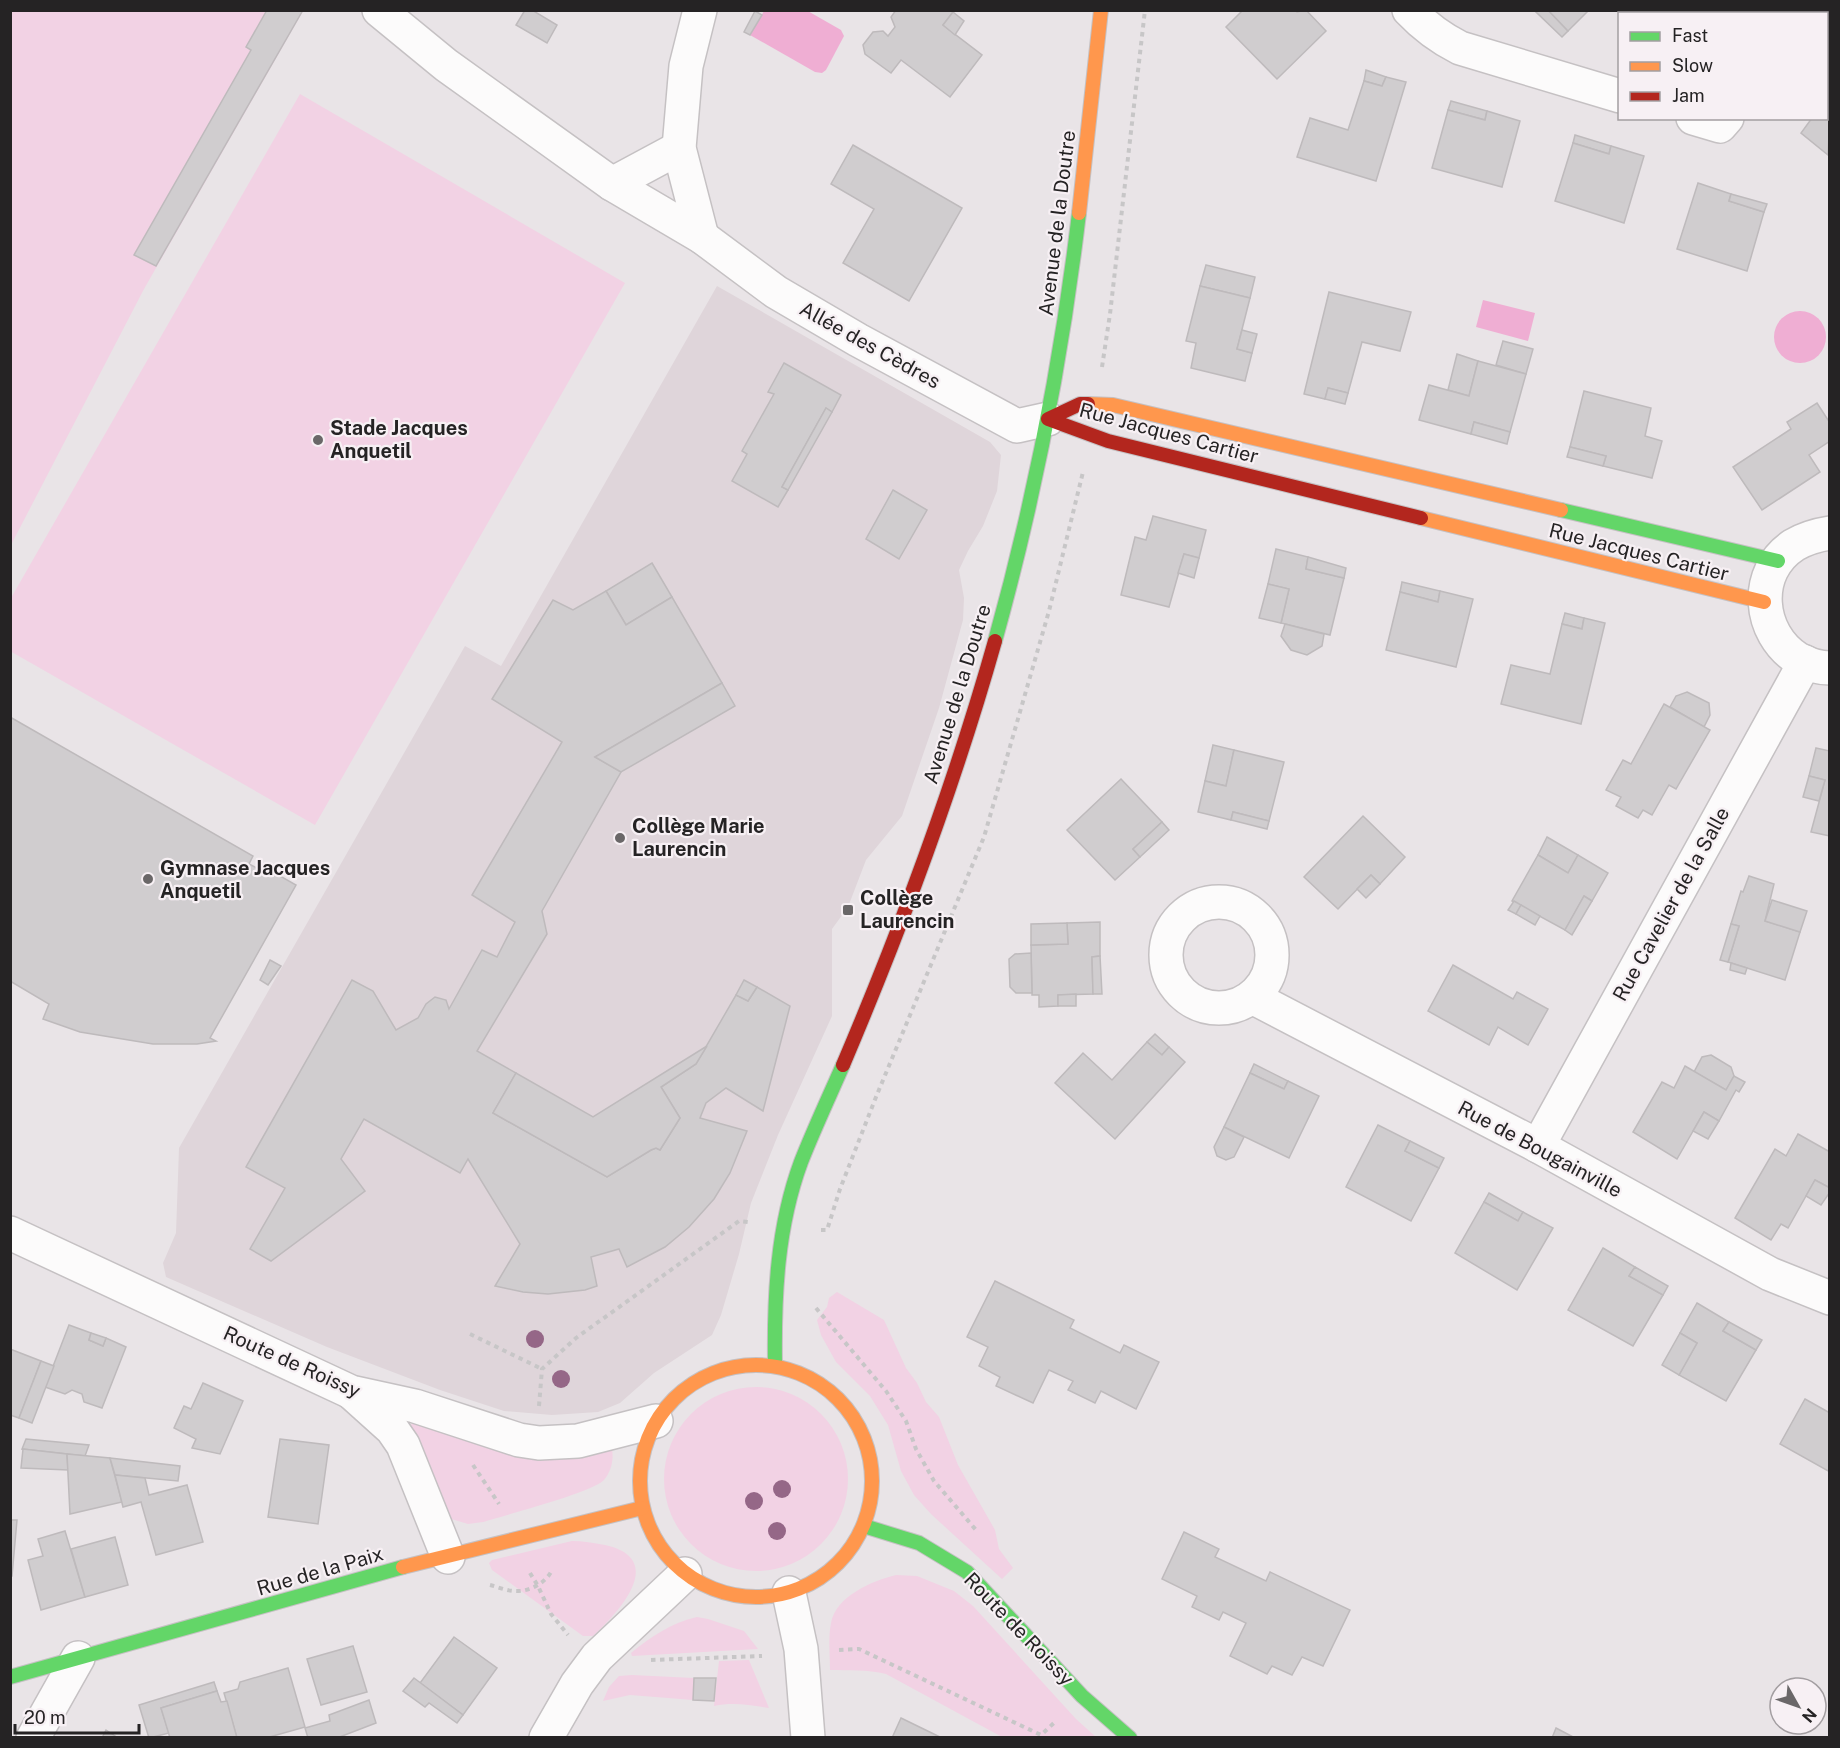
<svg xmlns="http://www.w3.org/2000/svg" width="1840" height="1748" font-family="'Public Sans',sans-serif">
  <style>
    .built { fill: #dfd5da }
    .green { fill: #f2d2e4 }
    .water { fill: #efaed3 }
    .building { fill: #d0cdcf; stroke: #bebabc; stroke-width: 1.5 }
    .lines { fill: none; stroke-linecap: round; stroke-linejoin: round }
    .street-casing { stroke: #c5c1c3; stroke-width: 36 }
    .fast-casing { stroke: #c5c1c3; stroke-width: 16 }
    .slow-casing { stroke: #c5c1c3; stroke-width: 16 }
    .jam-casing { stroke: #c5c1c3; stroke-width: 16 }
    .path { stroke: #c7c6c7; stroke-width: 4; stroke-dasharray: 4.5 4.5; stroke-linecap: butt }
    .street { stroke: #fcfbfb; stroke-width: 33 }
    .fast { stroke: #63d668; stroke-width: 14 }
    .slow { stroke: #ff974d; stroke-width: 14 }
    .jam { stroke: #b3261e; stroke-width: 14 }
    .tree { fill: #956787 }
    .poi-dot { fill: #6a6768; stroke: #f7f0f4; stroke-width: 2 }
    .labels { text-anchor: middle; stroke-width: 4.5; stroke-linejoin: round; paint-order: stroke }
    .street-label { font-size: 20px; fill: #252324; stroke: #f7f0f4 }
    .poi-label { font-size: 20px; font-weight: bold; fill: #252324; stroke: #f7f0f4; text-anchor: start }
  </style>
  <rect width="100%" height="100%" fill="#e9e4e7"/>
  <!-- built -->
  <polygon class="built" points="717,286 990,442 1001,455 997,491 983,526 968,551 959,570 964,598 963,620 939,708 902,816 866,860 848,907 832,929 832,1016 778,1135 751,1203 739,1254 721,1315 712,1335 654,1373 620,1403 598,1412 552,1415 504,1411 440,1390 327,1347 166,1277 163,1263 176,1233 179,1148 465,646 501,666"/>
  <!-- green -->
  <g class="green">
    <polygon points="11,11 303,11 144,289 11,545"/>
    <polygon points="300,94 625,283 315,825 10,651 11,598"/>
    <polygon points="837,1292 884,1320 906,1368 917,1383 926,1402 939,1417 958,1465 995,1530 999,1549 1013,1568 1002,1579 931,1514 914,1495 901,1471 888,1425 870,1396 836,1362 821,1335 817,1320 827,1307 829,1298"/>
    <circle cx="756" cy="1479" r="92"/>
    <path d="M413,1422L609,1448L612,1449C614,1460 611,1472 604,1480C591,1493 505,1515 483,1522L468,1524L448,1518L413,1435L411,1425Z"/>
    <path d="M572,1541C583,1541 593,1543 605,1545C668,1559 619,1612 593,1636H583L492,1570L489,1563L492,1560Z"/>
    <path d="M896,1575L917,1576L954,1591L973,1606L1076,1719L1096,1737H1002L886,1674C867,1669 849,1671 830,1670C830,1655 828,1638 831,1623C836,1596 872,1581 896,1575Z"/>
    <path d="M697,1617L708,1619L744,1631L758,1649L632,1656L631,1653C652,1636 671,1623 697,1617Z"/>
    <path d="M749,1660L769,1708C750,1705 733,1702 714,1706L719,1661Z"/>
    <polygon points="632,1675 694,1678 693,1700 630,1695 603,1701 609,1687 619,1676"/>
  </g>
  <!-- water -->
  <g class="water">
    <polygon points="806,10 841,30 844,36 826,70 822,73 815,72 750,35 764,11"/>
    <polygon points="1483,300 1535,313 1528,341 1476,327"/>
    <circle cx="1800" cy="337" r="26"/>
  </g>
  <!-- building -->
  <g class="building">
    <polygon points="267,10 303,10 156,266 134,255 251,50 246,47"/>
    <polygon points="525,10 532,10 557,25 547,43 516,25"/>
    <polygon points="896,10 950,10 953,12 943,25 982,55 950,97 901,60 891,73 865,54 863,45 873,32 883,31 888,36 895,27 891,17"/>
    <polygon points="1243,10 1295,10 1297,12 1306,10 1326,31 1277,79 1226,27"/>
    <polygon points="1548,10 1568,31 1562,37 1535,11"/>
    <polygon points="1548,10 1589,10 1568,31"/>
    <polygon points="1692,10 1762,10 1759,14 1690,14"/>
    <polygon points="755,11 762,15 750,35 744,32"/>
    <polygon points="953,12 964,21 955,35 943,25"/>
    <polygon points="1366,70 1386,77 1382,86 1364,81"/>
    <polygon points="1386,77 1406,82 1376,181 1297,157 1310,118 1348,130 1364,81 1382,86"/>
    <polygon points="1451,101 1487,111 1485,120 1448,110"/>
    <polygon points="1448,110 1485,120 1487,111 1520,121 1502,187 1432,168"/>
    <polygon points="1826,113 1830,115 1828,155 1801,133 1812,118 1826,118"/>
    <polygon points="1575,135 1611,146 1609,154 1573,143"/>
    <polygon points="1573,143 1609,154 1611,146 1644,156 1624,223 1555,201"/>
    <polygon points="853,145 962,208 909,301 843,263 874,209 831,184"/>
    <polygon points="1698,183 1731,194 1729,201 1764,212 1747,271 1677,249"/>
    <polygon points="1731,194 1767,204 1764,212 1729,201"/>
    <polygon points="1206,265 1255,277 1250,298 1200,286"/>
    <polygon points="1200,286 1250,298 1237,349 1252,353 1245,381 1191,368 1196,343 1186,341"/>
    <polygon points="1329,292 1411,312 1400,351 1362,342 1348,393 1328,388 1325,399 1304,394"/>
    <polygon points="1242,330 1257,334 1252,353 1237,349"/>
    <polygon points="1503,341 1533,349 1526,374 1496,365"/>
    <polygon points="1457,354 1478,361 1469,396 1448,390"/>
    <polygon points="1478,361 1526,374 1510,432 1474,422 1471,434 1419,420 1429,385 1469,396"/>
    <polygon points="784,363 841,395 832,412 826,408 782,487 788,490 778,507 732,481 747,454 742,451 774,394 768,392"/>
    <polygon points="1328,388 1348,393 1345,404 1325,399"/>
    <polygon points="1584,391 1651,408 1645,436 1662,441 1652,478 1603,466 1606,456 1570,447"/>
    <polygon points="1817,403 1830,423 1830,441 1809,455 1820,472 1762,510 1733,467 1791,429 1787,422"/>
    <polygon points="826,408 832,412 788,490 782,487"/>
    <polygon points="1474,422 1510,432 1507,444 1471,434"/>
    <polygon points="1570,447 1606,456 1603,466 1567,457"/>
    <polygon points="893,490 927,510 899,559 866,539"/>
    <polygon points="1153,516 1206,530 1199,558 1184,554 1169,607 1121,595 1135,537 1146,540"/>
    <polygon points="1276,549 1308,557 1306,569 1344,578 1330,635 1281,623 1289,589 1268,584"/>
    <polygon points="1184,554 1199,558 1194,578 1178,573"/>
    <polygon points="1308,557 1346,568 1344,578 1306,569"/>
    <polygon points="652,563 672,597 626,625 606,591"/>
    <polygon points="1402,582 1440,591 1438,602 1400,592"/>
    <polygon points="1268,584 1289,589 1281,623 1259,618"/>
    <polygon points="606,591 626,625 672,597 722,683 595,757 621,772 542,911 547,934 477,1051 516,1073 493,1113 607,1177 651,1150 656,1148 660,1150 680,1118 661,1087 696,1064 736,995 748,1001 757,987 790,1006 763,1111 726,1088 706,1103 700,1118 747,1131 730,1173 714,1199 689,1227 665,1247 627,1267 619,1249 591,1257 597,1286 585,1290 548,1294 523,1292 495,1286 520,1244 468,1159 460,1173 364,1119 341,1159 365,1191 271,1261 250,1249 285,1188 246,1167 352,980 373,991 396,1030 418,1018 426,1004 435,997 446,1000 449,1009 482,950 497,957 515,922 472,895 562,742 492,699 553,600 573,610"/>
    <polygon points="1440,591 1473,599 1456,667 1386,650 1400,592 1438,602"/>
    <polygon points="1565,613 1584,618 1582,629 1562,624"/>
    <polygon points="1584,618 1605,623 1581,724 1501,704 1511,665 1550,674 1562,624 1582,629"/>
    <polygon points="1285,624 1324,634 1322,646 1307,655 1291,650 1281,636"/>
    <polygon points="722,683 735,706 621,772 595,757"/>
    <polygon points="1687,692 1709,703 1710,715 1704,727 1670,707 1676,696"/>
    <polygon points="1664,704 1710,730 1676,789 1669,785 1652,815 1643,810 1638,818 1616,806 1621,797 1606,790 1623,760 1631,764"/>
    <polygon points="10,717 253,856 249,864 266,873 268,869 296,885 210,1038 216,1041 197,1044 153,1044 80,1032 43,1019 49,1004 10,981"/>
    <polygon points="1213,745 1234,750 1226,786 1205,781"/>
    <polygon points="1816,748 1830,751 1830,836 1811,832 1825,780 1809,776"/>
    <polygon points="1234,750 1284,762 1269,821 1233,812 1231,820 1198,812 1205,781 1226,786"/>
    <polygon points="1809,776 1825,780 1819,801 1803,797"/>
    <polygon points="1121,779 1162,822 1133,849 1140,857 1115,880 1067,830"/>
    <polygon points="1233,812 1269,821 1267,829 1231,820"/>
    <polygon points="1363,816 1405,857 1380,884 1371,875 1338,909 1304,877"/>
    <polygon points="1162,822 1169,830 1140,857 1133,849"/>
    <polygon points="1547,837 1578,855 1568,873 1538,855"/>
    <polygon points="1538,855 1568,873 1578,855 1608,873 1592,901 1584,896 1565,930 1512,901"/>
    <polygon points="1371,875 1380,884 1366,898 1357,889"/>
    <polygon points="1749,876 1774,884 1765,921 1800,932 1785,980 1728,962 1739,926 1731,924 1741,891 1743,892"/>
    <polygon points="1584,896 1592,901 1572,935 1565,930"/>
    <polygon points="1772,900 1807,911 1800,932 1765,921"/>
    <polygon points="1514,901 1521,905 1516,914 1508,910"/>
    <polygon points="1521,905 1540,916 1535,925 1516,914"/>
    <polygon points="1100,922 1100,956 1092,957 1093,994 1058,995 1058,1006 1039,1007 1039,995 1032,995 1032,993 1031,945 1068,944 1067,923"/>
    <polygon points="1067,923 1068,944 1031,945 1031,924"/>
    <polygon points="1731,924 1739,926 1728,962 1720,960"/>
    <polygon points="1031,953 1032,993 1016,993 1010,987 1009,959 1015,954"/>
    <polygon points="1100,956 1102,994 1093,994 1092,957"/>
    <polygon points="270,960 281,966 268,985 260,980"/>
    <polygon points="1731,963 1747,968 1745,974 1730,970"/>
    <polygon points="1453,965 1513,999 1517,992 1548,1009 1528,1045 1498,1027 1489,1045 1428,1011"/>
    <polygon points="744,980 757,987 748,1001 736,995"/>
    <polygon points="1076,994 1076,1006 1058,1006 1058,995"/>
    <polygon points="1155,1034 1169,1047 1162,1055 1147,1042"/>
    <polygon points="1147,1042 1162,1055 1169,1047 1185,1062 1115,1139 1055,1083 1083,1053 1112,1080"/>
    <polygon points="707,1046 696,1064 661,1087 680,1118 660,1150 656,1148 651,1150 607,1177 493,1113 516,1073 593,1117"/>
    <polygon points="1711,1055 1731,1067 1734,1076 1726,1090 1694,1072 1702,1057"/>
    <polygon points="1254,1064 1288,1081 1284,1089 1250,1073"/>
    <polygon points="1685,1066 1726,1090 1734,1076 1745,1082 1739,1092 1736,1090 1719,1121 1704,1112 1677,1159 1633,1132 1662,1082 1674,1088"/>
    <polygon points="1250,1073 1284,1089 1288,1081 1319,1096 1289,1158 1224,1127"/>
    <polygon points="1704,1112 1719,1121 1708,1139 1693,1131"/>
    <polygon points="1378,1125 1410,1141 1405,1151 1439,1168 1411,1221 1346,1187"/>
    <polygon points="1224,1127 1244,1137 1234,1157 1226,1160 1217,1156 1214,1147"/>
    <polygon points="1798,1134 1830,1152 1830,1188 1815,1180 1788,1228 1781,1224 1771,1240 1735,1218 1775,1149 1786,1156"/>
    <polygon points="1410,1141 1444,1158 1439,1168 1405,1151"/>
    <polygon points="1815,1180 1830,1188 1830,1192 1821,1205 1806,1196"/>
    <polygon points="1489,1193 1523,1212 1518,1221 1484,1202"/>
    <polygon points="1484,1202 1518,1221 1523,1212 1553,1228 1517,1290 1455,1253"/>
    <polygon points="1603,1248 1635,1267 1629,1276 1663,1295 1633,1346 1568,1310"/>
    <polygon points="1635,1267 1668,1286 1663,1295 1629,1276"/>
    <polygon points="995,1281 1074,1320 1070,1328 1120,1353 1124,1345 1159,1362 1136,1409 1101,1391 1095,1403 1068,1390 1073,1381 1049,1370 1033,1403 996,1386 1000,1377 979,1366 988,1347 967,1337"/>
    <polygon points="1697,1303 1729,1322 1723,1331 1756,1350 1726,1401 1679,1375 1697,1343 1680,1333"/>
    <polygon points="1729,1322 1762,1340 1756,1350 1723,1331"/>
    <polygon points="69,1325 91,1333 89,1340 103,1346 106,1338 126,1347 102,1408 84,1402 82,1394 72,1390 65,1394 45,1387"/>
    <polygon points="91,1333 106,1338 103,1346 89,1340"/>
    <polygon points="1680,1333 1697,1343 1679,1375 1662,1365"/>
    <polygon points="10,1349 41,1361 19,1418 10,1415"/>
    <polygon points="41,1361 54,1366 32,1423 19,1418"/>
    <polygon points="203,1383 243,1401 220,1454 192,1448 196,1439 174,1428 184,1406 191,1409"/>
    <polygon points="1805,1399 1830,1413 1830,1472 1780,1444"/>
    <polygon points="26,1439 89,1445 85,1456 22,1449"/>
    <polygon points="280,1439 329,1445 318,1524 268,1517"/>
    <polygon points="23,1449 67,1454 68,1470 21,1468"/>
    <polygon points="67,1454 110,1458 122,1502 70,1514"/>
    <polygon points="110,1458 180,1466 178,1481 115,1475"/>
    <polygon points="115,1475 145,1478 149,1495 187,1485 203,1542 156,1555 141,1502 123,1507"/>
    <polygon points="10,1520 17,1520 12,1576 10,1576"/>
    <polygon points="65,1531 85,1597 41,1610 28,1560 43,1556 38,1539"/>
    <polygon points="1184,1532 1219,1549 1215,1557 1266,1581 1270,1572 1350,1610 1323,1666 1302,1657 1292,1675 1272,1666 1267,1674 1230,1656 1246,1623 1223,1612 1219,1620 1192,1607 1197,1596 1162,1579"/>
    <polygon points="115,1537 128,1585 85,1597 71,1549"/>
    <polygon points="454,1637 497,1668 463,1715 420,1683"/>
    <polygon points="353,1646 367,1692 321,1705 307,1659"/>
    <polygon points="288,1668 305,1727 266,1738 237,1738 224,1693 238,1689 240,1682"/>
    <polygon points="414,1678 463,1715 457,1723 429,1703 425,1707 403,1691"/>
    <polygon points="694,1678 716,1678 714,1701 693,1700"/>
    <polygon points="214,1682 217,1691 161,1708 169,1733 149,1738 139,1705"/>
    <polygon points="217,1691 221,1702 227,1701 237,1738 170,1738 161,1708"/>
    <polygon points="369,1700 376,1723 337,1738 308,1738 305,1728 330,1721 329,1715"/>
    <polygon points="901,1718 942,1738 892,1738"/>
    <polygon points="1556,1728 1575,1738 1552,1738"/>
    <polygon points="106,1730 118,1738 102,1738"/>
  </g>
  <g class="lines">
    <!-- street casing -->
    <g class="street-casing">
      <g id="street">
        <polyline points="379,10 446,65 612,184 702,237 776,292 858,340 1017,426 1048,419"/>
        <polyline points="700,10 686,66 679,148 702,237"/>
        <path d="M1409,10C1425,27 1440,38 1460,48L1620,96"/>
        <polyline points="1821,14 1824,10"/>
        <polyline points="1693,118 1720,126 1727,118"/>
        <polyline points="612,184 679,148"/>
        <path d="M1830,533C1817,535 1806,538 1794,545C1752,572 1758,634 1798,659C1807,664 1819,668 1830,668"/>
        <circle cx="1219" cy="955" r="53"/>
        <polyline points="1252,997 1538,1146 1770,1274 1830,1298"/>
        <polyline points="1538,1146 1805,662"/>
        <polyline points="10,1233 351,1392 415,1406 519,1440 539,1443 578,1441 656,1421"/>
        <polyline points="352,1393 392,1429 403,1445 448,1557"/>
        <polyline points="789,1593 801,1649 808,1738"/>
        <polyline points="33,1738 78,1658"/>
        <polyline points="546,1738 577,1684 597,1657 685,1574"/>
      </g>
    </g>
    <!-- fast casing -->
    <g class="fast-casing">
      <g id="fast">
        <polyline points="1561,510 1778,561"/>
        <path d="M995,641C1034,501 1062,358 1079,213"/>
        <path d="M775,1365C774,1296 777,1227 801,1162C814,1129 829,1097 843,1065"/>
        <polyline points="864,1526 919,1543 967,1572 1082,1696 1130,1738"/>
        <polyline points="10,1677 403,1567"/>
      </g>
    </g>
    <!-- slow casing -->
    <g class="slow-casing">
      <g id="slow">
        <polyline points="1079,213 1101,10"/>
        <polyline points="1088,404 1113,405 1561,510"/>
        <polyline points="1421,518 1764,602"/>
        <circle cx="756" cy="1481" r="116"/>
        <polyline points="403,1567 642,1508"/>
      </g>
    </g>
    <!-- jam casing -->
    <g class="jam-casing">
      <g id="jam">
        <polyline points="1088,404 1080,404 1048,419 1108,441 1421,518"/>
        <path d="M843,1065C902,926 954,786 995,641"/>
      </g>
    </g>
    <!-- path -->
    <g class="path">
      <polyline points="1102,367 1110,314 1145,10"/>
      <polyline points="821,1230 827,1230 840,1189 876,1097 984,837 1049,611 1083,472"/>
      <polyline points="816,1308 886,1391 906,1421 916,1449 934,1481 976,1530"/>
      <polyline points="470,1334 542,1369"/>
      <polyline points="539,1406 542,1369 576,1338 739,1221 748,1222"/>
      <polyline points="473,1465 499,1504"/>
      <polyline points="530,1573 538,1586 551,1614 568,1635"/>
      <path d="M490,1585C498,1587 507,1591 515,1591C529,1592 546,1583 552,1570"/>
      <polyline points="839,1650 859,1649 1041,1735 1056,1721"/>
      <polyline points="651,1660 762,1656"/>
    </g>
    <!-- street -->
    <use href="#street" class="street"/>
    <!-- fast -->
    <use href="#fast" class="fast"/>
    <!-- slow -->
    <use href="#slow" class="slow"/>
    <!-- jam -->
    <use href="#jam" class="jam"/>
  </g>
  <!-- trees -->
  <g class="tree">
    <circle cx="535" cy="1339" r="9"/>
    <circle cx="561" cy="1379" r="9"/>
    <circle cx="782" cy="1489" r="9"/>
    <circle cx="754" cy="1501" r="9"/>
    <circle cx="777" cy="1531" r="9"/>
  </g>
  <!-- markers -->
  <g class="poi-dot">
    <circle cx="318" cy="440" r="6"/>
    <circle cx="620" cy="838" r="6"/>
    <circle cx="148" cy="879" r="6"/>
    <rect x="842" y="904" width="12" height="12" rx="3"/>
  </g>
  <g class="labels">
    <!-- street labels -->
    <g class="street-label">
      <text transform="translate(1057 223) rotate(-83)" y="7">Avenue de la Doutre</text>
      <text transform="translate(870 345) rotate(29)" y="7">Allée des Cèdres</text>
      <text transform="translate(1169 433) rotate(15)" y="7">Rue Jacques Cartier</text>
      <text transform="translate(1639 552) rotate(14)" y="7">Rue Jacques Cartier</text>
      <text transform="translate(957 694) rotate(-73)" y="7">Avenue de la Doutre</text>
      <text transform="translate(1671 904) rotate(-61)" y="7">Rue Cavelier de la Salle</text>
      <text transform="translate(1540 1149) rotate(28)" y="7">Rue de Bougainville</text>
      <text transform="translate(292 1362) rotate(24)" y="7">Route de Roissy</text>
      <text transform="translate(320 1571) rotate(-16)" y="7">Rue de la Paix</text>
      <text transform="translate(1019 1629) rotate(46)" y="7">Route de Roissy</text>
    </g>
    <!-- poi labels -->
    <g class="poi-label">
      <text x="330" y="435">Stade Jacques<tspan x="330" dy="23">Anquetil</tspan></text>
      <text x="632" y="833">Collège Marie<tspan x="632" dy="23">Laurencin</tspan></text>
      <text x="160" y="875">Gymnase Jacques<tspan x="160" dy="23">Anquetil</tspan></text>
      <text x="860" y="905">Collège<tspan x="860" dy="23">Laurencin</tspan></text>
    </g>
  </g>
  <!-- border -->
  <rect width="1840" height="1748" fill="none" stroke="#252324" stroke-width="24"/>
  <!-- legend -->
  <rect x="1618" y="12" width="210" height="108" fill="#f7f0f4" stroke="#a39ea1" stroke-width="1.5"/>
  <rect x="1630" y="32" width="30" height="9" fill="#63d668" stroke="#a39ea1" stroke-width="1.5"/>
  <text x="1672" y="42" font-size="18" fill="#252324">Fast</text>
  <rect x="1630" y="62" width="30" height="9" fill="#ff974d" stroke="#a39ea1" stroke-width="1.5"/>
  <text x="1672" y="72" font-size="18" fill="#252324">Slow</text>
  <rect x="1630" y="92" width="30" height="9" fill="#b3261e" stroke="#a39ea1" stroke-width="1.5"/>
  <text x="1672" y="102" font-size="18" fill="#252324">Jam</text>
  <!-- north arrow -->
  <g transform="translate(1798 1706) rotate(130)"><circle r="28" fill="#f7f0f4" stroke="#a39ea1" stroke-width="1.5"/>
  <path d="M0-4.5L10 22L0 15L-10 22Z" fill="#6a6768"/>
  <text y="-9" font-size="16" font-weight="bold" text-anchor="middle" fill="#252324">N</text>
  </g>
  <!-- scale -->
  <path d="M15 1724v9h124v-9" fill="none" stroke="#252324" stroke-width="3"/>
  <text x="24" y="1724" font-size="18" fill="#252324" stroke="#f7f0f4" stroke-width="4.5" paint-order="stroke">20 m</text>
</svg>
